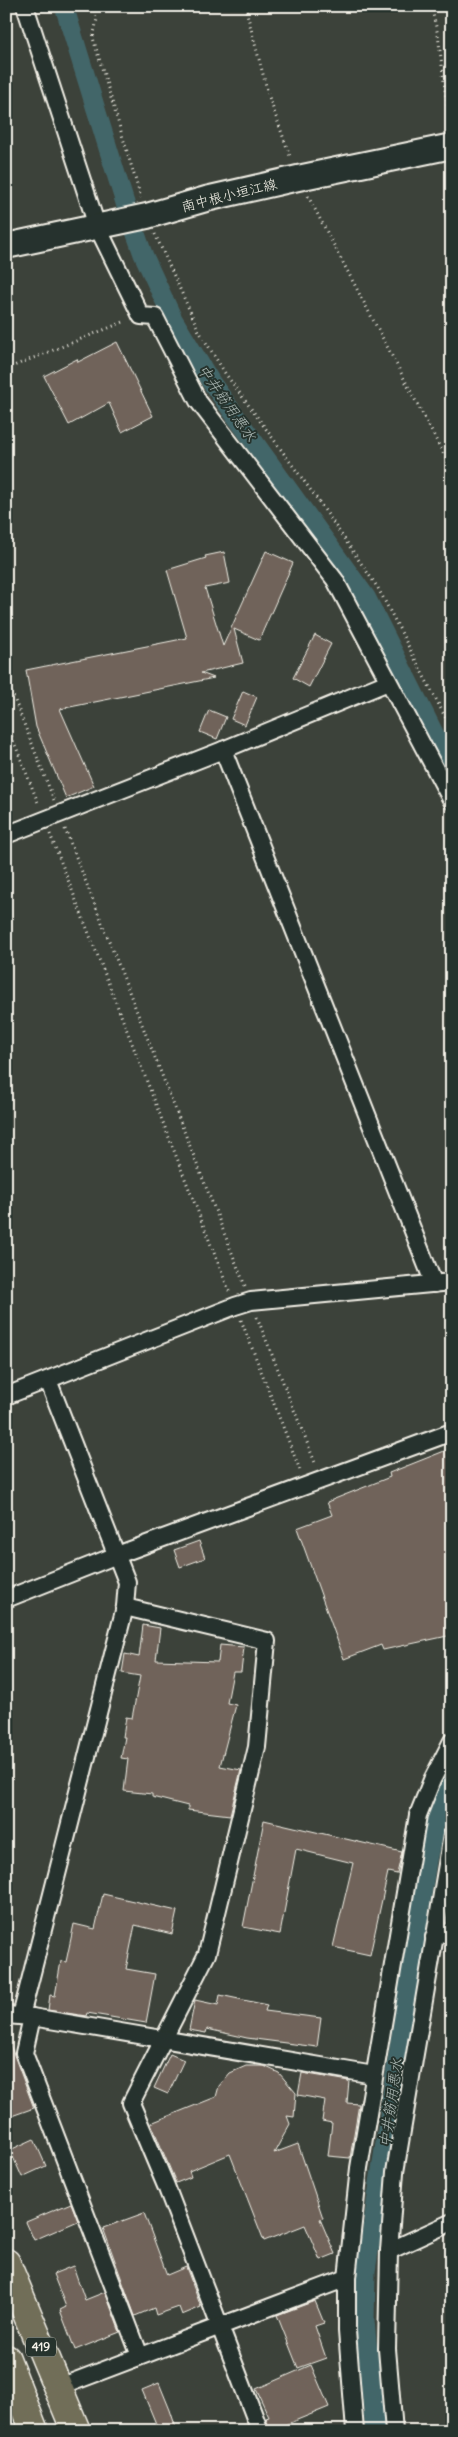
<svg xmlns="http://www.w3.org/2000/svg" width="458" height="2437" font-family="Delius,'Klee One',sans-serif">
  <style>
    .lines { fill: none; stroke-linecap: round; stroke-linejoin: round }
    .canal { stroke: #436669; stroke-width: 19 }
    .building { fill: #70645a; stroke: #f4f1e8 }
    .minor-casing { stroke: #f4f1e8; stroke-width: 20 }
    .secondary-casing { stroke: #f4f1e8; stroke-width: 28 }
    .trunk-casing { stroke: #f4f1e8; stroke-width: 31 }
    .path { stroke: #f4f1e8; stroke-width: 3; stroke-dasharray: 1 4; stroke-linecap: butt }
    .minor { stroke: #26332d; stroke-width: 16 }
    .secondary { stroke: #26332d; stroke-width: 24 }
    .trunk { stroke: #716e59; stroke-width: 28 }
    .labels { text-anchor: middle; stroke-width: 4; stroke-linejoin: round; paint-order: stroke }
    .shield { fill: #26332d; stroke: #b6b8b0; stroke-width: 1 }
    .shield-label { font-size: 12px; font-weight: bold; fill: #f4f1e8 }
    .street-label { font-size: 14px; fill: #f4f1e8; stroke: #26332d }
    .water-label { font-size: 15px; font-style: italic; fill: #adb9b5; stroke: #26332d }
  </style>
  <rect width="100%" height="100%" fill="#3c423a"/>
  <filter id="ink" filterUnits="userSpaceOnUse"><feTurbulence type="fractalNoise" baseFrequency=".02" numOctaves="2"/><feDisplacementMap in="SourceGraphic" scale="10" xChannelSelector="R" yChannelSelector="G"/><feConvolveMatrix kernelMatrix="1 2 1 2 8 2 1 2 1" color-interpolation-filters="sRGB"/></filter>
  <g filter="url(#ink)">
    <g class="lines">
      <!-- canal -->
      <g class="canal">
        <polyline points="64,6 125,203 143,254 173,319 211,382 366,597 452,769"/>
        <polyline points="375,2431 365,2320 366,2271 427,1860 434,1827 452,1779"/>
      </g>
    </g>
    <!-- building -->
    <g class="building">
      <polygon points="117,342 153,416 122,432 109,403 69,425 44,376 77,359 78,362"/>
      <polygon points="266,551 293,563 259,640 234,629 243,663 201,673 214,678 60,709 94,786 66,798 36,727 26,670 187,638 167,570 206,558 205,556 224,552 230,583 205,588 223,646"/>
      <polygon points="315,635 331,644 309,687 293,678"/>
      <polygon points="243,691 257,697 245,725 231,719"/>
      <polygon points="209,710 226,717 217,739 200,732"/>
      <polygon points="452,1448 452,1635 383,1650 381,1645 344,1659 297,1528 332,1515 327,1502 390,1477 389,1473"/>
      <polygon points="199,1541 205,1558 180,1567 174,1550"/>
      <polygon points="143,1625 160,1628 156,1660 218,1662 220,1645 244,1647 241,1672 233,1672 227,1703 236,1705 220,1766 241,1770 230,1815 188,1810 188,1806 152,1797 152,1794 124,1791 128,1759 121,1758 125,1737 123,1737 126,1717 132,1718 140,1676 122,1673 125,1654 139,1657"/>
      <polygon points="264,1820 402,1852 397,1874 388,1872 370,1955 333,1947 353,1863 296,1849 280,1934 243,1927"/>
      <polygon points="103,1894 177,1911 172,1934 135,1925 126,1969 155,1974 146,2023 87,2013 86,2016 48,2010 50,1995 55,1996 61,1961 66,1962 74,1924 95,1929"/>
      <polygon points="220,1995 267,2005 265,2011 321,2018 317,2047 247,2038 207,2029 206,2033 189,2030 195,2000 218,2005"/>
      <polygon points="6,2034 34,2108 6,2118"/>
      <polygon points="170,2054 184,2060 168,2094 154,2088"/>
      <polygon points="246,2066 264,2066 279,2073 296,2093 294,2117 287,2116 290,2124 274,2153 298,2144 323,2218 320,2219 335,2254 320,2260 305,2225 264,2241 230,2154 189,2171 191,2177 176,2183 151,2123 216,2097 219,2086 230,2073"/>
      <polygon points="302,2073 349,2081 347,2103 359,2104 350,2158 328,2156 332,2123 322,2121 325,2100 298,2095"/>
      <polygon points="34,2139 46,2166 22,2177 10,2150"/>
      <polygon points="71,2203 78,2221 34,2240 26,2222"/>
      <polygon points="144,2213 167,2275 186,2267 201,2307 182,2315 179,2307 156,2315 154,2308 135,2316 103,2228"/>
      <polygon points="73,2266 85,2300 105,2292 120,2332 75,2350 60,2310 66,2307 53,2274"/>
      <polygon points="315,2301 324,2323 315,2326 326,2358 298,2368 277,2315"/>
      <polygon points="311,2365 329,2407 270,2431 266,2418 269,2417 256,2389"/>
      <polygon points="159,2383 170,2410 177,2431 159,2431 142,2390"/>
    </g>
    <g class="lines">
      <!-- minor casing -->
      <g class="minor-casing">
        <g id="minor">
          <polyline points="25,6 97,226 141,316 155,317 198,401 335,580 452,801"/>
          <polyline points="388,682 223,750 434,1284"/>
          <polyline points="6,835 223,750"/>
          <polyline points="6,1396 235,1306 251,1301 452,1282"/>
          <polyline points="6,1599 117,1555 452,1432"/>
          <polyline points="125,1607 267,1641 257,1747 207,1954 131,2103 166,2186 260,2431"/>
          <polyline points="434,1937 452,1931"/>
          <polyline points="6,2015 32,2017 374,2075"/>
          <polyline points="21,2016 125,1607 127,1582 48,1380"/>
          <polyline points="32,2017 24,2053 140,2356"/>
          <polyline points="389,2251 452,2222"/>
          <polyline points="57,2388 347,2278"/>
          <polyline points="355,2431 347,2331 347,2278 359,2168 418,1815 432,1780 452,1741"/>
          <polyline points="394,2431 387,2349 389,2251 395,2172 452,1835"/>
        </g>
      </g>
      <!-- secondary casing -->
      <g class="secondary-casing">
        <polyline id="secondary" points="6,246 147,216 206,199 298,178 452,146"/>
      </g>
      <!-- trunk casing -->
      <g class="trunk-casing">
        <g id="trunk">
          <polyline points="6,2263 76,2431"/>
          <polyline points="6,2359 34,2431"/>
        </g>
      </g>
      <!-- path -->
      <g class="path">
        <polyline points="93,6 97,19 93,38 141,198"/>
        <polyline points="245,6 269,97 291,159"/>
        <polyline points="431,6 438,35 450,127"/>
        <polyline points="308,196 452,470"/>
        <polyline points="155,234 199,331 225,373 315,496 378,588 452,730"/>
        <polyline points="6,369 126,321"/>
        <polyline points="6,678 54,800"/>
        <polyline points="6,722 39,805"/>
        <polyline points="65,829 245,1286"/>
        <polyline points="50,834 229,1291"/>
        <polyline points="257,1317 316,1465"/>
        <polyline points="241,1320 300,1470"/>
      </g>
      <!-- minor -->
      <use href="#minor" class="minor"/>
      <!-- secondary -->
      <use href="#secondary" class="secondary"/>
      <!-- trunk -->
      <use href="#trunk" class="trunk"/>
    </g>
  </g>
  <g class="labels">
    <!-- shield labels -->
    <rect class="shield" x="26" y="2337.5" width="30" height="19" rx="4"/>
    <g class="shield-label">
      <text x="41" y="2351">419</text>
    </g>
    <!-- street labels -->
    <g class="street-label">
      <text transform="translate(229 195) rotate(-14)" y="5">南中根小垣江線</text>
    </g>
    <!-- water labels -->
    <g class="water-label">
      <text transform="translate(227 403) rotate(55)" y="5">中井筋用悪水</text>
      <text transform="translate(391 2103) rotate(-82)" y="5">中井筋用悪水</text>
    </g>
  </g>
  <!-- margin -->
  <rect width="458" height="2437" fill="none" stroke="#26332d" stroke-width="25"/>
  <rect x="12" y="12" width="433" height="2412" fill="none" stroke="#f4f1e8" stroke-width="2" filter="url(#ink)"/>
</svg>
